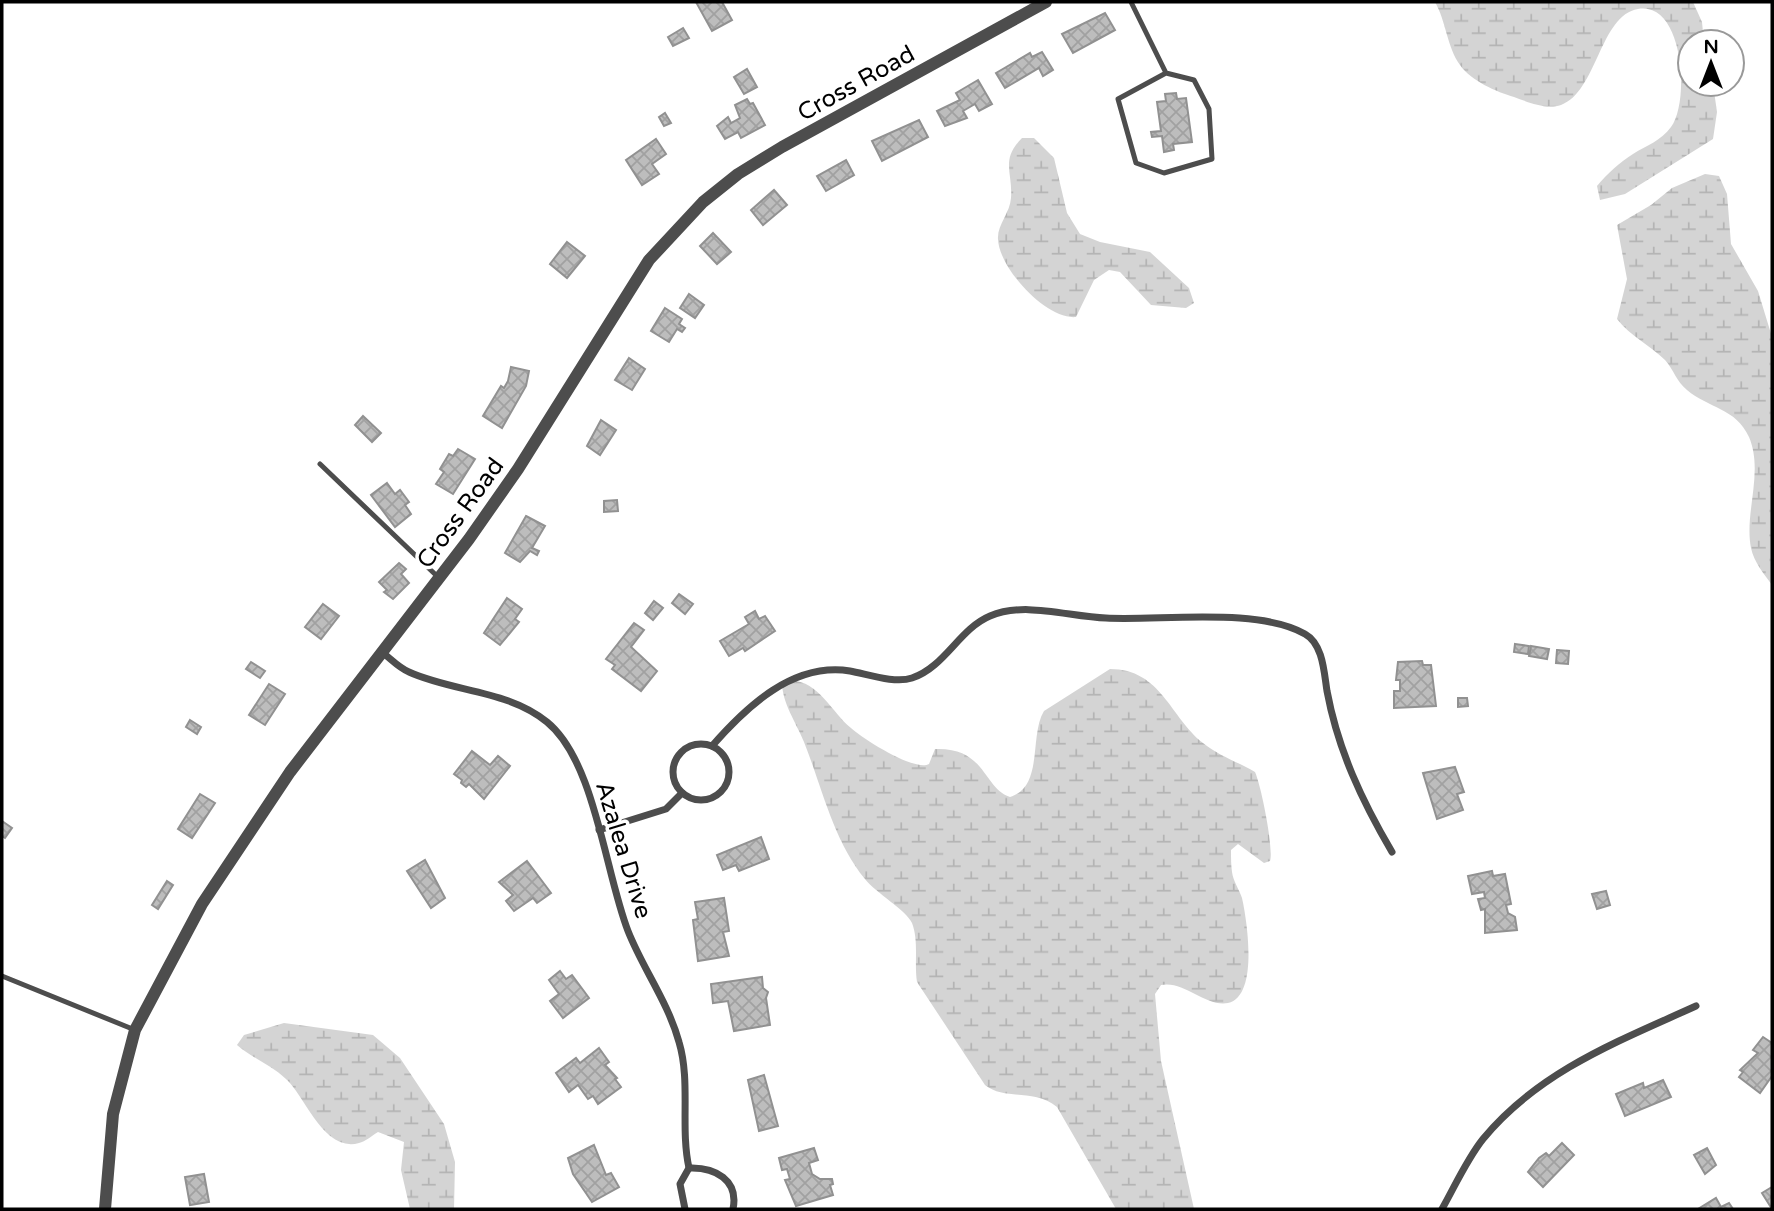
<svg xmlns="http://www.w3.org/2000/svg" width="1774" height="1211" font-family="'Varela Round',sans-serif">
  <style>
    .wetland { fill: url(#wetland-marsh) }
    .building { fill: url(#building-cross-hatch); stroke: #919191; stroke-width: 2 }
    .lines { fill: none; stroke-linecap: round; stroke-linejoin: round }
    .service { stroke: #4d4d4d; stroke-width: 5 }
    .minor { stroke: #4d4d4d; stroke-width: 7 }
    .tertiary { stroke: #4d4d4d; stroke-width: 12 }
    .labels { text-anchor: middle; stroke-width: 7; stroke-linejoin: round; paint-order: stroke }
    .street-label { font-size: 24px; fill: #000; stroke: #fff }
  </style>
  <defs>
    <pattern id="wetland-marsh" width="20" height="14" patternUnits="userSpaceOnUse" patternTransform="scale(1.75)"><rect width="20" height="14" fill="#d4d4d4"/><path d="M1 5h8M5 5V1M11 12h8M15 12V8" fill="none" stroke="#b4b4b4"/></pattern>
    <pattern id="building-cross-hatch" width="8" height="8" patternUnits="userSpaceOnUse" patternTransform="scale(1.75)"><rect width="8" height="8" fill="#bdbdbd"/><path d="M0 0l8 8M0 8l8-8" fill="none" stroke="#a1a1a1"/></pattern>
  </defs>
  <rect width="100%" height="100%" fill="#fff"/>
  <!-- wetland -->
  <g class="wetland">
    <path d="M1435,2H1693L1702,22L1704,42H1690V84H1713L1717,112L1713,139L1625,194L1600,200L1597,186C1607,174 1620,162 1633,154C1647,145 1661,141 1671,127C1690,102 1684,1 1638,9C1600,15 1597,92 1561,105C1546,110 1528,102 1514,97C1497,92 1471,81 1460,65C1447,47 1446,21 1435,2Z"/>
    <path d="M1022,138H1034L1054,158L1067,213L1080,234L1100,242L1150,252L1189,288L1194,303L1186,308L1151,305L1120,272L1109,270L1094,280L1076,317C1047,320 999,269 998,239C997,225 1010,213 1011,198C1013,173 1000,160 1022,138Z"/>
    <path d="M1705,174L1719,176L1727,194L1731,244L1758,291L1772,337V585C1764,574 1754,562 1751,548C1744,513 1764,472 1749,437C1736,408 1708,408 1687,390C1676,381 1674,370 1665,360C1650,345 1630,336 1617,319L1627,279L1617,225L1651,205L1672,188Z"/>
    <path d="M1110,669C1161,669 1170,717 1203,743C1219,756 1238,762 1255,772C1261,785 1274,849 1270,861L1264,863L1238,844L1231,850C1231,858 1231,865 1232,872C1233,881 1239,889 1242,898C1247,920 1259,996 1228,1003C1205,1007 1184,980 1161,985L1155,994L1161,1061L1194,1209H1116L1057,1107C1034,1088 1005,1101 985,1085L917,982C914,963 919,941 912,923C906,910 876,893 865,879C833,840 822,787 804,742C796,722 782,703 782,682C815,673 830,711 851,728C863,739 915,772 929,764L935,749C986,747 983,788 1010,797C1044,787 1029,735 1044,711Z"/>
    <path d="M284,1023L373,1035L400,1058L444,1124L455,1162L454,1209H410L401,1170L404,1142L378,1132C373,1135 365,1142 359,1143C324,1153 305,1096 286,1079C271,1065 252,1058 237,1045L244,1035Z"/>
  </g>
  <!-- building -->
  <g class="building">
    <polygon points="696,2 722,2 732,20 712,31"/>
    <polygon points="1105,13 1115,30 1073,53 1062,34"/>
    <polygon points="683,28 689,38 673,46 668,37"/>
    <polygon points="1042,52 1053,70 1043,76 1039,68 1005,88 996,73 1030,53 1032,57"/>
    <polygon points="747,69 757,87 744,94 734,77"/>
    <polygon points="978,80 992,104 979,111 975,104 963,111 967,118 945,126 937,111 960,100 956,93"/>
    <polygon points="1176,93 1177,99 1186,98 1192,142 1173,144 1174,150 1164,152 1162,136 1152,137 1151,132 1161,131 1157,102 1166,101 1165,94"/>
    <polygon points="747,99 750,104 753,103 765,125 741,138 738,132 725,139 717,126 728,117 731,123 740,118 735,105"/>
    <polygon points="665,113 671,123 664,126 659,117"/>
    <polygon points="919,120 928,137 882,161 872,141"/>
    <polygon points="656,139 666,154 652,164 659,174 642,185 626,160"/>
    <polygon points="846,160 854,175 826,191 817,176"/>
    <polygon points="774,190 787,205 763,225 751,210"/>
    <polygon points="713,233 731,252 717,264 700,246"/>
    <polygon points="567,242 585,256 567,278 550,264"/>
    <polygon points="689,294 704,305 695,318 680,308"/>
    <polygon points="665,308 682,319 679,324 685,328 682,332 677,329 669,342 651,331"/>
    <polygon points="629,358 645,369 632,390 615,380"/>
    <polygon points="511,367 529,371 526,386 502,428 483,416 501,386 504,388 508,381"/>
    <polygon points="363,416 381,433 372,442 355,425"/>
    <polygon points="601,420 616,430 600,455 587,446"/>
    <polygon points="458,449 475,459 453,494 436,484 444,472 440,469 449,454 453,456"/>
    <polygon points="387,483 395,494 400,490 409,502 405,505 411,514 395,527 371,495"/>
    <polygon points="617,500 618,511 604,512 604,501"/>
    <polygon points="526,516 545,526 532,548 539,551 537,555 530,551 520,562 505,553"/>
    <polygon points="399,563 406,569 401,574 409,583 393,599 384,592 387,590 379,582"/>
    <polygon points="679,594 693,604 685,614 672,603"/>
    <polygon points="507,598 522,609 515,619 519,622 500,645 484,633"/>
    <polygon points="654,601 663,608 653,620 645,613"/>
    <polygon points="323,604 339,616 321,639 305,627"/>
    <polygon points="755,611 759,619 765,616 775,631 745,651 743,648 729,656 720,641 749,624 745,617"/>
    <polygon points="634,623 644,630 631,647 657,671 641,691 612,669 615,665 606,659"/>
    <polygon points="1515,644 1529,646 1528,654 1514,652"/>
    <polygon points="1531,646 1549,649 1547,659 1529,656"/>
    <polygon points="1557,650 1569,651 1568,664 1556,663"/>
    <polygon points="1422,661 1423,665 1431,665 1436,706 1394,708 1394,691 1400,691 1400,680 1396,680 1398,662"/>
    <polygon points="251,662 265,671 260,678 246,669"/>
    <polygon points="269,684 285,694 265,725 249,715"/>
    <polygon points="1458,698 1467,698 1468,706 1458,707"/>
    <polygon points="190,720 201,727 197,734 186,727"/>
    <polygon points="472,751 490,765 498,756 510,766 484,799 469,784 466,787 461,783 462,780 454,774"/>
    <polygon points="1455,767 1464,792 1457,794 1463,810 1437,819 1423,773"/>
    <polygon points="200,794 215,803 192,838 178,829"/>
    <polygon points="2,821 12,828 5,838 2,836"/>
    <polygon points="761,837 769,859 739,871 736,865 723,870 717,855"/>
    <polygon points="425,860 445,898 431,908 407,871"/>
    <polygon points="527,861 551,893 537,903 533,898 514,911 506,901 513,895 499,882"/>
    <polygon points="1492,871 1493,876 1505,874 1511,904 1506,905 1508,913 1515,917 1517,930 1485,933 1485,909 1481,910 1478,899 1485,898 1484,892 1472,894 1468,876"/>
    <polygon points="167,881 173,885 158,909 152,905"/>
    <polygon points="1606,891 1610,905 1597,909 1592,894"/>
    <polygon points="724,898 729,931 723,932 729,956 698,961 693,920 698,919 695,902"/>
    <polygon points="560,971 566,979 572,975 589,998 563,1018 550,1001 559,994 549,980"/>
    <polygon points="762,977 763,988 768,992 766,998 770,1025 734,1031 728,1001 713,1003 711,984"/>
    <polygon points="1763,1037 1772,1043 1772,1076 1760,1093 1739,1077 1743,1072 1740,1070 1758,1053 1753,1050"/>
    <polygon points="599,1048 609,1062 605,1065 617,1078 615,1079 621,1087 598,1104 593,1096 588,1099 578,1085 569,1092 556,1073 576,1058 580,1063"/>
    <polygon points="764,1075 778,1126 759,1131 748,1080"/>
    <polygon points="1663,1080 1671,1097 1625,1116 1616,1094 1643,1083 1644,1088"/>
    <polygon points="1562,1143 1574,1155 1543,1187 1528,1172 1539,1158 1546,1153 1549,1156"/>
    <polygon points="594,1145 606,1175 611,1173 619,1187 592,1202 573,1174 568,1158"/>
    <polygon points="814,1148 818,1160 809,1163 812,1174 820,1179 832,1179 833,1184 830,1185 833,1195 796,1206 785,1180 790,1179 787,1169 782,1170 779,1158"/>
    <polygon points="1707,1148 1716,1165 1705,1174 1694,1155"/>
    <polygon points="204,1174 209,1202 190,1205 185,1177"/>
    <polygon points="1772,1187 1772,1209 1762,1193"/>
    <polygon points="1716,1198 1721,1207 1729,1203 1733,1209 1698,1209"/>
  </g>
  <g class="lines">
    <!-- service -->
    <g class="service">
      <polyline points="1131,2 1166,73 1194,80 1209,109 1212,159 1164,173 1136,163 1118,99 1166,73"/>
      <polyline points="320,464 439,578"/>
      <polyline points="2,976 135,1030"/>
    </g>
    <!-- minor -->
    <g class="minor">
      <path d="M383,653C391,659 399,668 409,672C453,692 508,690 547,722C595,761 605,872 628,931C643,969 668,1002 679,1042C691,1082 680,1127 689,1168L680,1184L685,1209"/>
      <circle cx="701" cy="772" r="28"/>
      <path d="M712,746C746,707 793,662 850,671C867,674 895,684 912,678C945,667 959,629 990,616C1025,601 1070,617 1106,618C1159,621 1259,607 1305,634C1323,644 1324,672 1327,691C1338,750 1362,801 1392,852"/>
      <polyline points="599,830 666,809 682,793"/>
      <path d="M689,1168C715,1167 739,1180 733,1209"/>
      <path d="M1442,1209C1455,1186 1467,1159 1483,1139C1539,1071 1619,1041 1696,1006"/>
    </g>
    <!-- tertiary -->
    <polyline class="tertiary" points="105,1209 113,1114 135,1030 202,904 290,772 469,539 518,469 649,260 703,202 738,174 782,147 1046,2"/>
  </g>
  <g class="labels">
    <!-- street labels -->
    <g class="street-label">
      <text transform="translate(856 83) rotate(-29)" y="8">Cross Road</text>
      <text transform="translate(460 513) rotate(-54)" y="8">Cross Road</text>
      <text transform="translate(624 850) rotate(73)" y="8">Azalea Drive</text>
    </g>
  </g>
  <!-- border -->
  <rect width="1774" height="1211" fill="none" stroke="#000000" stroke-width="7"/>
  <!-- north arrow -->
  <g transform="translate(1711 63)"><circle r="33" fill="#ffffff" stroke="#999999" stroke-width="2"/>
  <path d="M0-5L12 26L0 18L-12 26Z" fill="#000000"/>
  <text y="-10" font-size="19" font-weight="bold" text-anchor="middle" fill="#000000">N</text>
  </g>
</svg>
